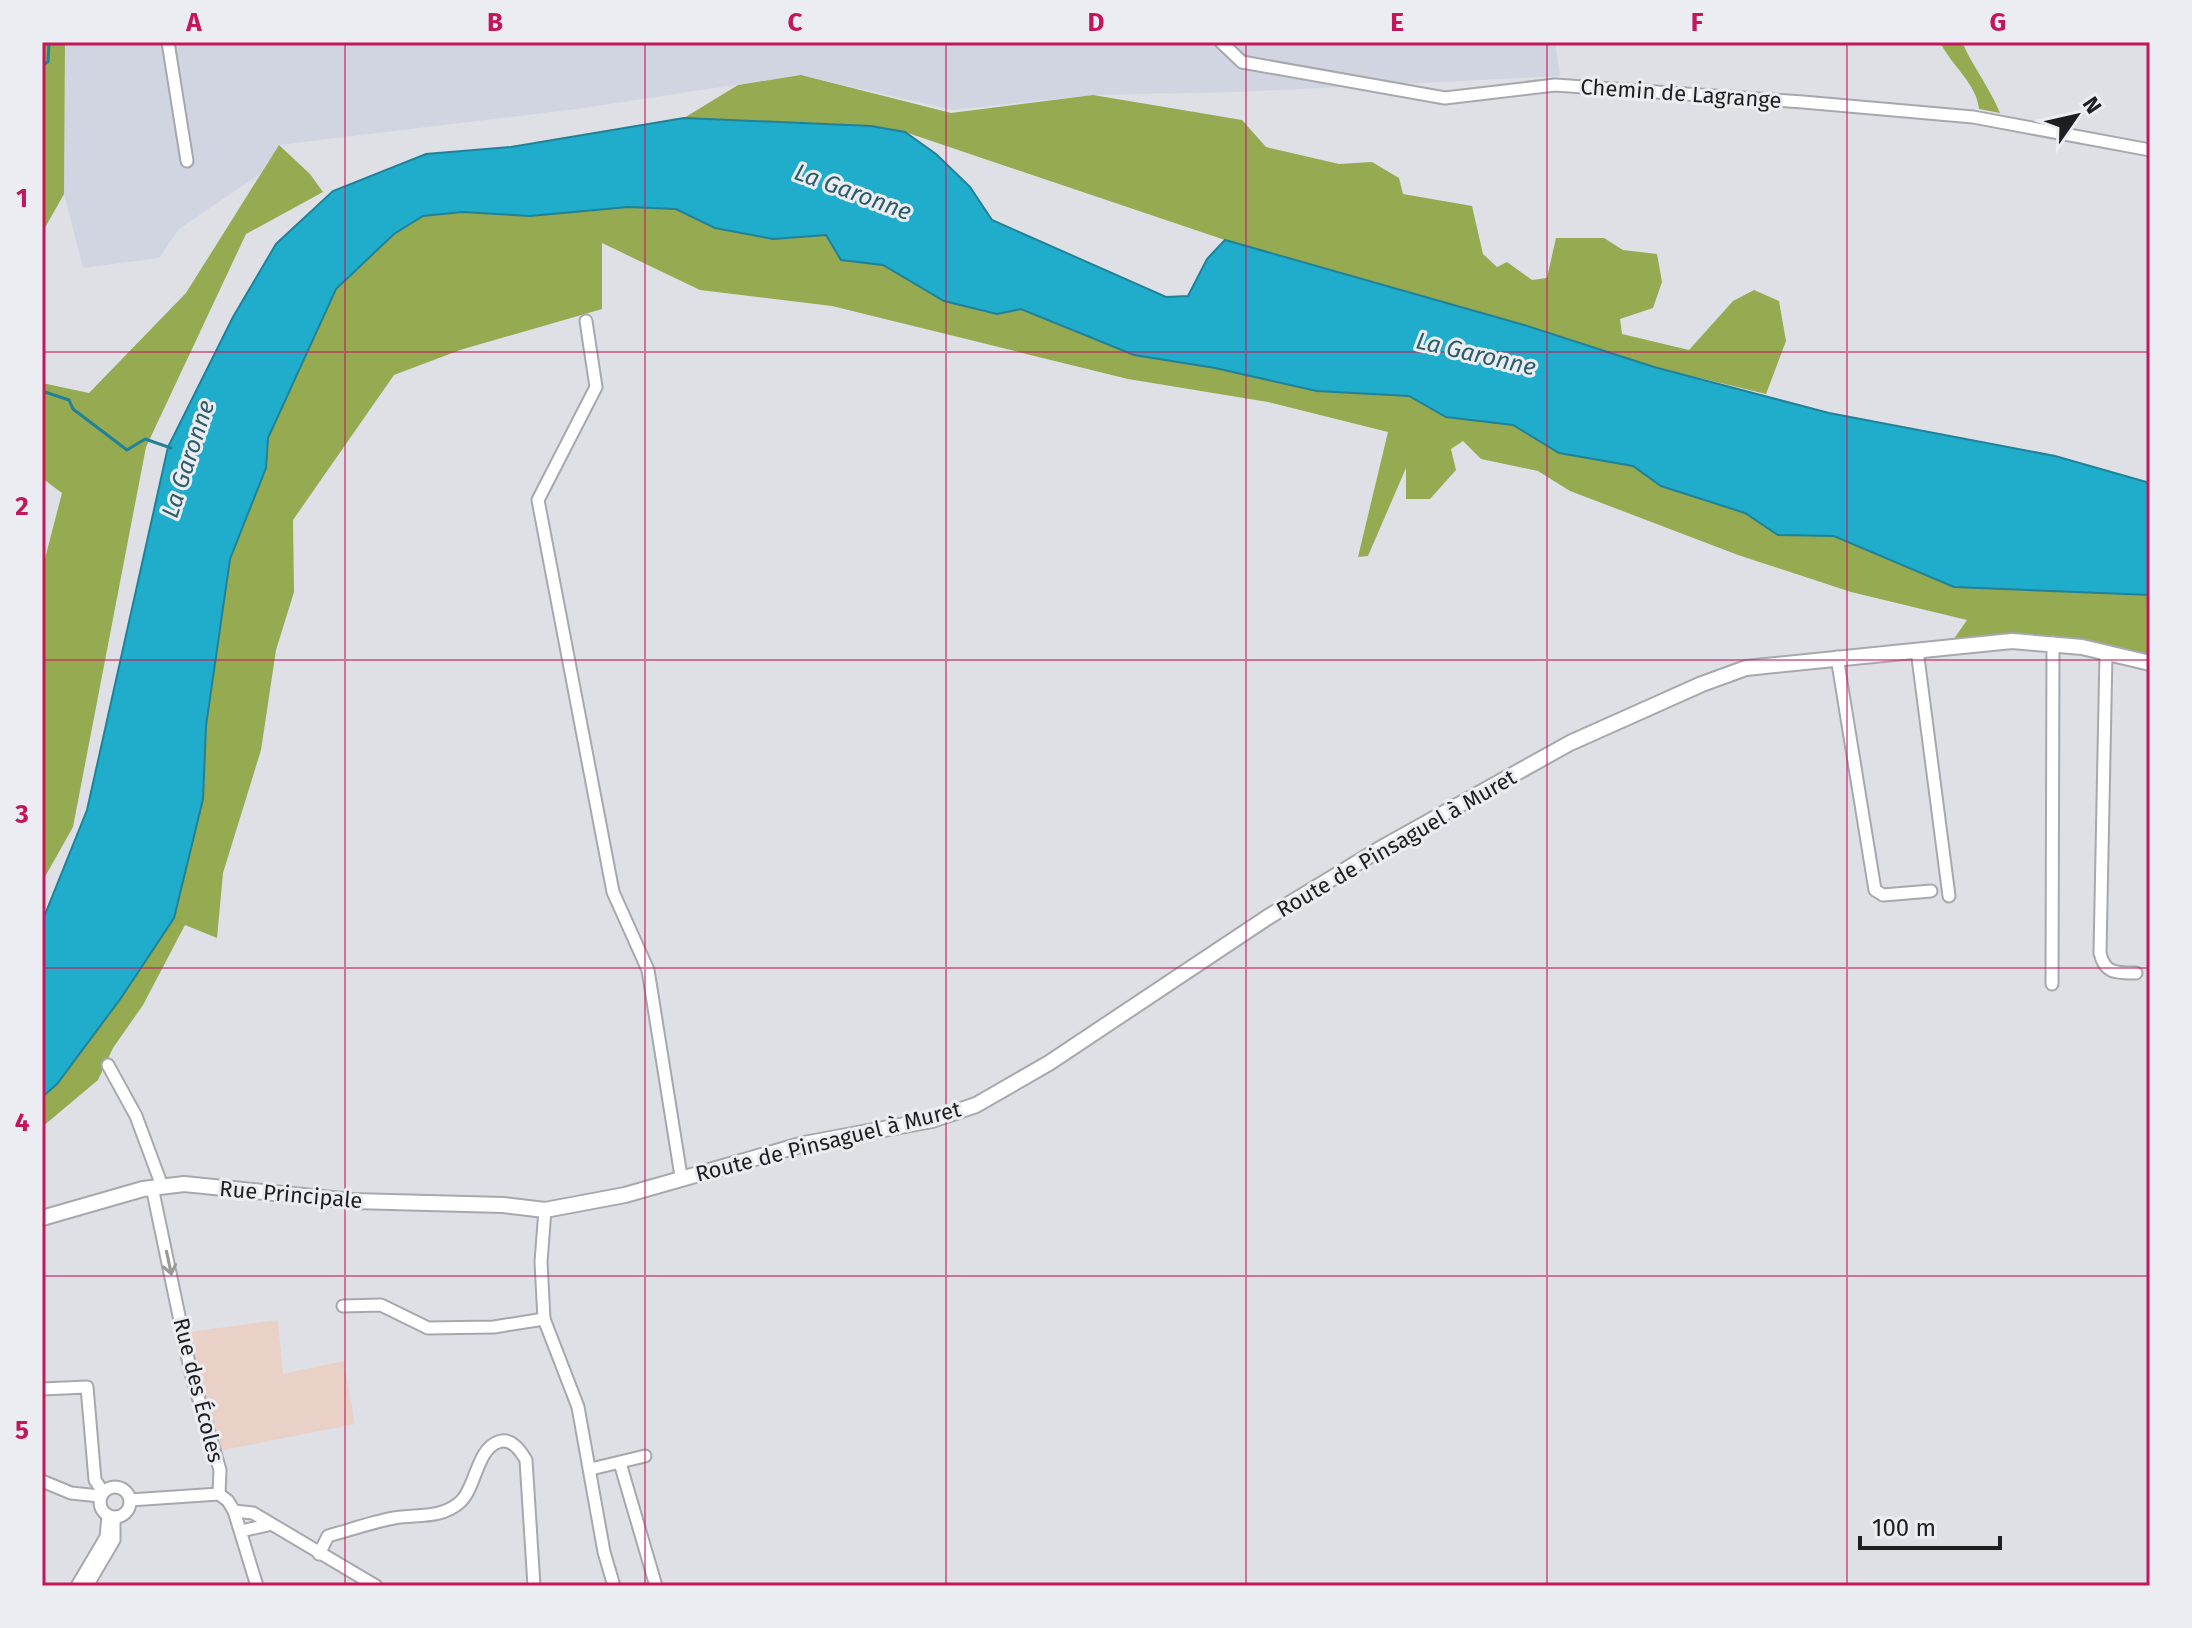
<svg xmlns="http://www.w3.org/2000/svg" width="2192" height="1628" font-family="'Fira Sans',sans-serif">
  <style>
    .built { fill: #d1d5e2 }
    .education { fill: #e9d1c7 }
    .forest { fill: #95aa51 }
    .water { fill: #20adcc; stroke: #1f8298; stroke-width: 2 }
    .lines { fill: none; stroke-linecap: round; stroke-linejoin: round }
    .stream { stroke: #1f8298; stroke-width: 3 }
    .minor-casing { stroke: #a6a8ad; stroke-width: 15 }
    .tertiary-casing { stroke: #a6a8ad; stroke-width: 18 }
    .minor { stroke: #fff; stroke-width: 11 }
    .tertiary { stroke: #fff; stroke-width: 14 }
    .oneway { stroke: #9a9a9b }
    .grid { fill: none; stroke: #c2185b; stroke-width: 2; stroke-opacity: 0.55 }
    .labels { text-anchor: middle; stroke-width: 6; stroke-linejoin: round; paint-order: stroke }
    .street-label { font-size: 22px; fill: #1e1e20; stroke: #ebedf3 }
    .water-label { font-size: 24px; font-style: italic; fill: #295d6a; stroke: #ebedf3 }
    .neatline { fill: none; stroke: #c2185b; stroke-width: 3 }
    .grid-label { font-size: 26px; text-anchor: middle; font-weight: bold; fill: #c2185b }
  </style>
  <rect width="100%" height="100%" fill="#dee0e6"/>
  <!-- built -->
  <polygon class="built" points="65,42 1555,42 1560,76 1238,92 1093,95 953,110 801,75 577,109 279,145 260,174 179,229 159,258 83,268 64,194"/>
  <!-- education -->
  <polygon class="education" points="278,1320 283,1374 344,1361 355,1424 219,1451 189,1332"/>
  <!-- forest -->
  <g class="forest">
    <polygon points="65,42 64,194 42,233 42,44"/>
    <path d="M1940,42H1962C1973,67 1990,88 2000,113L1979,109C1977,84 1951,65 1940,42Z"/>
    <polygon points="801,75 951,113 1093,95 1242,120 1266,147 1339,164 1372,162 1399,178 1403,194 1472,206 1483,254 1497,267 1507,262 1532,280 1547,278 1556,238 1604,238 1623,250 1657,254 1662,282 1653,308 1620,319 1622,334 1689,350 1733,301 1754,290 1779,301 1786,341 1766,394 1654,367 1524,325 1225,240 905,132 684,118 738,85"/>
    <polygon points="279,145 310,174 323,192 246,234 146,447 73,827 42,882 42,570 62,493 42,478 42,383 89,393 186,293"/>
    <polygon points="628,207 676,209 715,228 773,239 827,235 841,260 883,265 944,301 997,314 1020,308 1134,355 1215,368 1317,391 1409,396 1446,417 1513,425 1559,453 1633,466 1661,486 1745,513 1778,535 1834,536 1954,587 2150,595 2150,663 2082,647 1949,646 1967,620 1851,592 1738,555 1570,491 1538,471 1481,459 1463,441 1451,449 1456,470 1430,499 1406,499 1406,468 1368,556 1358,557 1388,432 1268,402 1128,379 832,306 700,290 602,243 602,309 460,350 394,375 293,520 294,592 276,650 261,750 223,873 217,938 185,925 143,1005 113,1048 98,1080 42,1127 42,1097 57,1084 121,998 203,799 206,726 230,559 266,468 268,438 336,289 394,234 423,216 462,212 530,216"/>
  </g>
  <!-- water -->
  <polygon class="water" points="684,118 871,126 905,132 936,154 970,187 992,220 1166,297 1188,296 1207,259 1225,240 1524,325 1654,367 1829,413 2055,456 2150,483 2150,595 1954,587 1834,536 1778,535 1745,513 1661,486 1633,466 1559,453 1513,425 1446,417 1409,396 1317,391 1215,368 1134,355 1021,309 997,314 944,301 883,265 841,260 826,235 773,239 715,228 676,209 628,207 530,216 462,212 423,216 394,234 336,289 268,438 266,468 230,559 206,726 203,799 174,918 121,998 57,1084 42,1097 42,922 87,810 168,447 233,317 276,244 333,191 426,154 511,147"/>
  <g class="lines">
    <!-- stream -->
    <g class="stream">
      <polyline points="42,65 48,62 49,42"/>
      <polyline points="42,391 69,400 73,409 127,450 145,439 171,448"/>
    </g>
    <!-- minor casing -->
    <g class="minor-casing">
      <g id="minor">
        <polyline points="168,42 187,161"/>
        <polyline points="1221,42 1242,62 1445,98 1555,85 1803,102 1973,117 2150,150"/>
        <polyline points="586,321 596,387 538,500 613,892 648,970 681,1176"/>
        <polyline points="1917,650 1949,896"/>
        <path d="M2106,653L2100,953C2105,974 2116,973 2136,973"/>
        <polyline points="1837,657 1875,890 1883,895 1931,891"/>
        <polyline points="2052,984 2053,643"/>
        <polyline points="108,1065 136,1116 162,1186"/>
        <polyline points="152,1187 191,1373 220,1470 219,1494"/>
        <polyline points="545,1210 541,1262 544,1319 578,1407 604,1552 614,1586"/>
        <polyline points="343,1306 381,1305 428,1328 494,1327 544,1319"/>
        <polyline points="42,1389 87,1387 95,1480 103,1492"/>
        <polyline points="620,1463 656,1586"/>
        <polyline points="591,1469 645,1456"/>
        <polyline points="42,1481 71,1493 100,1496"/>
        <circle cx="115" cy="1502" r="15"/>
        <polyline points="219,1494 228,1501 234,1511 257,1586"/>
        <polyline points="130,1500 219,1494"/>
        <polyline points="234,1511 253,1513 376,1586"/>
        <polyline points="241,1531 268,1525"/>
        <path d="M319,1554L328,1536C350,1530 372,1522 394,1518C416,1514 440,1519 459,1503C476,1489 476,1450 498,1442C511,1437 520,1450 526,1460L534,1586"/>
        <polyline points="77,1586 106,1537 108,1516"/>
        <polyline points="87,1586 114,1540 114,1522"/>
      </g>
    </g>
    <!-- tertiary casing -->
    <g class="tertiary-casing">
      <polyline id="tertiary" points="42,1218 143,1189 184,1184 353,1201 503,1205 545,1210 625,1195 804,1144 932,1120 976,1105 1049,1063 1268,917 1385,846 1570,743 1702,684 1746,668 2012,641 2082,647 2150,663"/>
    </g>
    <!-- minor -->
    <use href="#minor" class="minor"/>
    <!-- tertiary -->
    <use href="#tertiary" class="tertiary"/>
  </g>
  <!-- one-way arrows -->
  <defs><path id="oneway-shaft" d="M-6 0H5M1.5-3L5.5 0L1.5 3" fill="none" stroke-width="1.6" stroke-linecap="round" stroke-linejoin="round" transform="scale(2)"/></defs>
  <use class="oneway" href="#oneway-shaft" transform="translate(169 1263) rotate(78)"/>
  <!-- grid -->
  <path class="grid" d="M345,42V1586M645,42V1586M946,42V1586M1246,42V1586M1547,42V1586M1847,42V1586M42,352H2150M42,660H2150M42,968H2150M42,1276H2150"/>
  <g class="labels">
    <!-- street labels -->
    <g class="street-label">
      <text transform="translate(1681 93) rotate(4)" y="8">Chemin de Lagrange</text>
      <text transform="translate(1396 843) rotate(-30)" y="8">Route de Pinsaguel à Muret</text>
      <text transform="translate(828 1141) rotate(-14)" y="8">Route de Pinsaguel à Muret</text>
      <text transform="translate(291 1194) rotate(5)" y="8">Rue Principale</text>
      <text transform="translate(199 1390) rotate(76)" y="8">Rue des Écoles</text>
    </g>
    <!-- water labels -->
    <g class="water-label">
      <text transform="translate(853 192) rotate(20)" y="8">La Garonne</text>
      <text transform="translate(1476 354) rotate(13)" y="8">La Garonne</text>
      <text transform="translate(188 459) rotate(-72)" y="8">La Garonne</text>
    </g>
  </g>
  <!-- border -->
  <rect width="2192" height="1628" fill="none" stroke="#ebedf3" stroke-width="88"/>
  <!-- north arrow -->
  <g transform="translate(2076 116) rotate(56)" stroke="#ebedf3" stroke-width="6" paint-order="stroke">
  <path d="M0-6L14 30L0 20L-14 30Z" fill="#1e1e20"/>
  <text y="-12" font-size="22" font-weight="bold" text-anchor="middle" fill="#1e1e20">N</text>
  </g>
  <!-- scale -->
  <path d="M1860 1536v12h140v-12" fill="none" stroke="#1e1e20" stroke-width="4"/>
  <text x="1872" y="1536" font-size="24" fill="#1e1e20" stroke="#ebedf3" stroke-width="6" paint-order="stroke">100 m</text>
  <rect x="44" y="44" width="2104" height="1540" class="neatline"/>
  <g class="grid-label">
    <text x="194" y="31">A</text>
    <text x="495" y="31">B</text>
    <text x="795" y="31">C</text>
    <text x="1096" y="31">D</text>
    <text x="1397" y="31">E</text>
    <text x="1697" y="31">F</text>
    <text x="1998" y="31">G</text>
    <text x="22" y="207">1</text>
    <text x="22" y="515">2</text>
    <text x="22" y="823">3</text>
    <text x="22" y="1131">4</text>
    <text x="22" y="1439">5</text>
  </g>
</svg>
